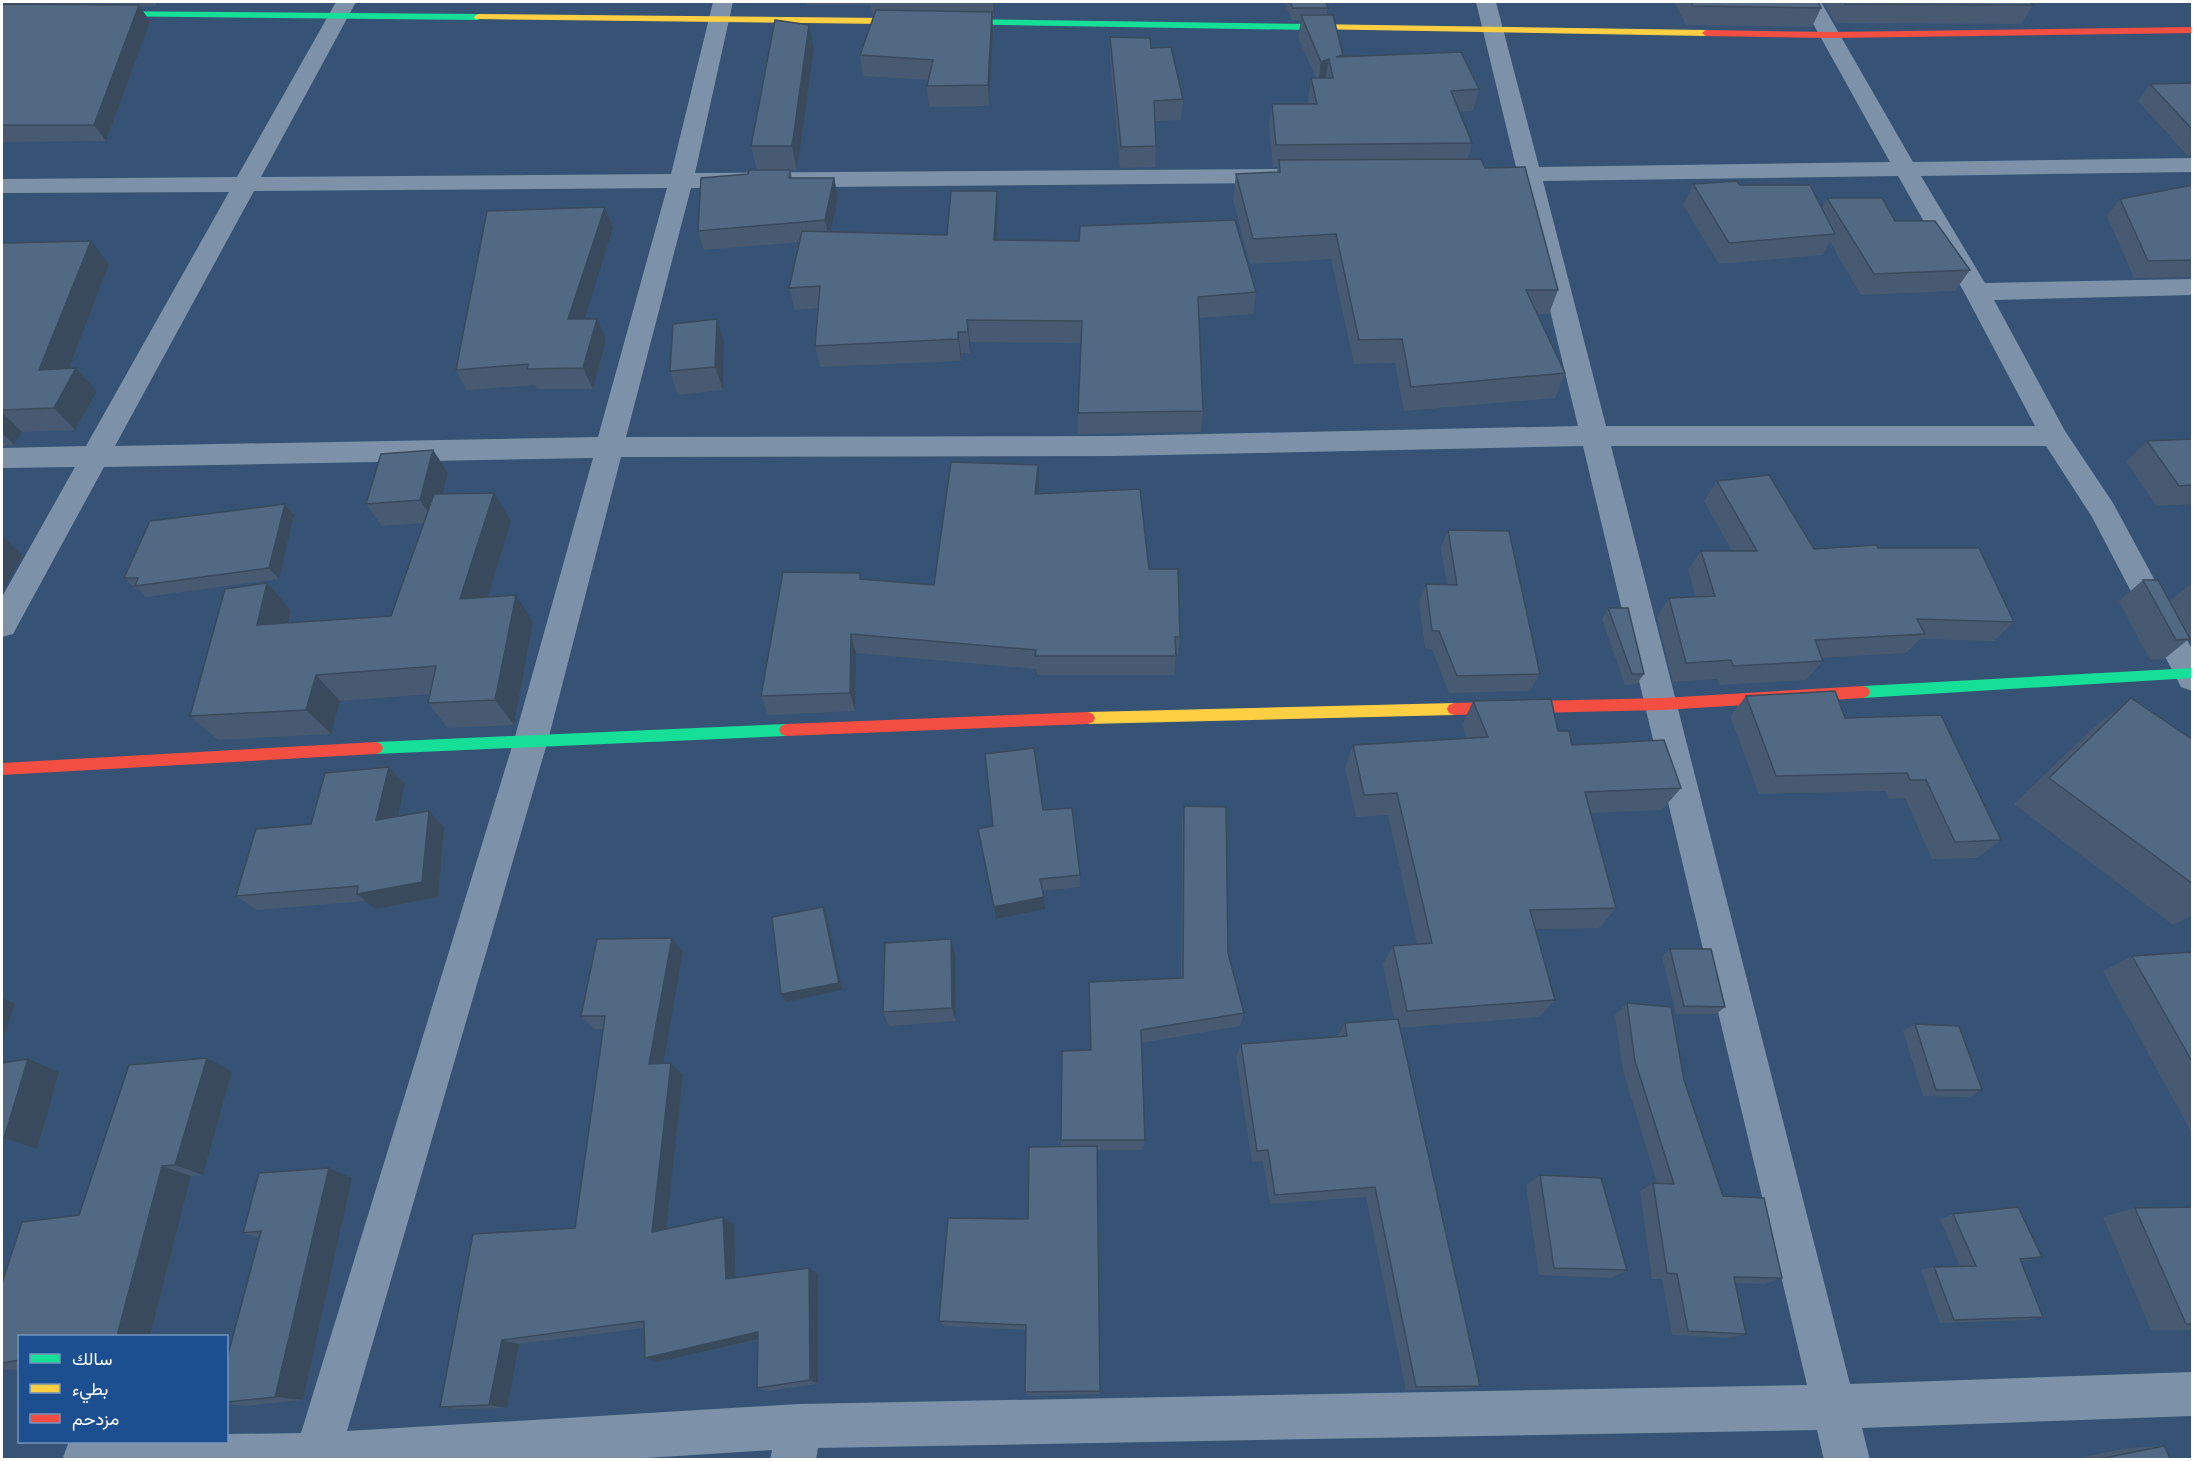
<svg xmlns="http://www.w3.org/2000/svg" width="2194" height="1461" font-family="'PT Sans Narrow',Vazirmatn,sans-serif">
  <style>
    .lines { fill: none; stroke-linecap: round; stroke-linejoin: round }
    .street { fill: #7d92a8; fill-rule: evenodd }
    .fast { fill: #16e098; fill-rule: evenodd }
    .slow { fill: #ffcf43; fill-rule: evenodd }
    .jam { fill: #f24e42; fill-rule: evenodd }
    .wall { fill: #475a72 }
    .shaded-wall { fill: #394a5c }
    .building { fill: #526984; stroke: #394a5c; stroke-width: 1.5 }
  </style>
  <rect width="100%" height="100%" fill="#365274"/>
  <g class="lines">
    <!-- street -->
    <path class="street" d="M336,2H356L261,177L671,174L713,2H733L695,173L1279,169L1287,171L1291,176L1287,181L1279,183L691,188L626,437L1114,436L1578,426L1519,182L1475,180L1471,175L1475,170L1516,167L1476,2H1496L1539,167L1890,162L1801,2H1821L1913,162L2192,158V172L1921,176L1985,283L2192,279V295L1994,300L2065,431L2113,503L2192,649V691L2181,687L2092,517L2046,446H1611L1850,1384L2192,1372V1416L1862,1428L1870,1460H1824L1817,1430L818,1448L816,1460H770L772,1450L615,1460H62L68,1444L74,1442H226V1434L301,1433L514,740L593,458L104,467L13,634L2,637V597L75,467L2,468V448L86,446L229,192L2,193V179L237,177ZM1898,176L1964,292L2035,426H1606L1543,181ZM667,188L598,437L115,446L254,191ZM1583,446L1807,1385L799,1404L347,1431L548,740L621,457L1114,456Z"/>
    <!-- fast -->
    <g class="fast">
      <polygon points="100,11 478,14 482,17 478,20 97,16 96,14"/>
      <polygon points="887,18 1310,24 1314,27 1310,30 884,23 884,19"/>
      <polygon points="2192,668 2192,678 1863,698 1858,696 1856,692 1858,688 1863,686"/>
      <polygon points="786,724 791,726 793,730 791,734 786,736 376,754 371,752 369,748 371,744 376,742"/>
    </g>
    <!-- slow -->
    <g class="slow">
      <polygon points="478,14 887,18 891,21 887,24 475,19 474,17"/>
      <polygon points="1310,24 1706,30 1710,33 1706,36 1307,29 1306,27"/>
      <polygon points="1454,703 1459,705 1461,709 1459,713 1454,715 1088,724 1083,722 1081,718 1083,714 1088,712"/>
    </g>
    <!-- jam -->
    <g class="jam">
      <polygon points="2192,27 2192,33 1832,38 1706,36 1702,33 1706,30 1832,32"/>
      <polygon points="1863,686 1868,688 1870,692 1868,696 1863,698 1662,710 1454,715 1449,713 1447,709 1449,705 1454,703 1662,698"/>
      <polygon points="1088,712 1093,714 1095,718 1093,722 1088,724 786,736 781,734 779,730 781,726 786,724"/>
      <polygon points="376,742 381,744 383,748 381,752 376,754 2,775 2,763"/>
    </g>
  </g>
  <!-- wall -->
  <g class="wall">
    <polygon points="2,2 157,2 156,6 2,4 139,5 150,22 106,141 2,142"/>
    <polygon points="807,2 995,2 994,16 992,16 993,33 989,106 929,107 927,86 928,80 863,76 860,55 875,15 872,15 871,5 807,5"/>
    <polygon points="1284,2 1326,2 1328,8 1327,15 1343,55 1342,57 1479,89 1473,111 1460,112 1472,143 1468,159 1485,168 1558,290 1549,314 1537,314 1565,373 1555,398 1404,411 1395,363 1354,364 1331,259 1250,264 1233,199 1236,174 1277,172 1278,166 1273,167 1269,125 1272,104 1309,104 1308,100 1311,78 1316,78 1298,37 1301,20 1292,20"/>
    <polygon points="1674,2 1818,2 1821,8 1812,27 1686,25"/>
    <polygon points="1823,2 2030,2 2033,5 2021,24 1836,23"/>
    <polygon points="1110,37 1151,48 1183,99 1181,120 1155,121 1156,146 1155,167 1120,168 1110,58"/>
    <polygon points="814,49 797,170 790,170 792,178 834,178 838,197 830,231 947,235 998,213 997,240 1256,292 1253,314 1199,318 1203,411 1201,432 1078,434 1078,413 1081,343 970,342 970,353 961,353 961,361 820,367 815,346 818,308 795,310 789,288 800,242 704,250 698,231 748,174 757,170 751,146"/>
    <polygon points="2193,83 2193,156 2188,156 2138,101 2150,84"/>
    <polygon points="1693,184 1740,185 1822,208 1827,198 1895,221 1970,270 1955,291 1861,295 1830,242 1823,255 1719,264 1683,205"/>
    <polygon points="2193,185 2193,279 2192,277 2134,278 2107,216 2120,199"/>
    <polygon points="605,207 613,228 584,319 606,340 593,389 537,389 535,385 467,390 456,370"/>
    <polygon points="2,243 109,264 69,369 76,368 97,391 75,430 22,432 14,445 2,446"/>
    <polygon points="724,343 723,390 678,395 670,371"/>
    <polygon points="2193,439 2193,504 2157,506 2126,462 2147,441"/>
    <polygon points="433,450 448,473 442,494 511,521 488,597 533,622 514,725 448,728 428,703 430,694 340,701 331,734 218,740 190,716 267,583 291,610 288,623 391,616 424,523 382,526 366,504"/>
    <polygon points="1717,481 1814,549 1878,548 2014,622 1994,641 1920,639 1906,653 1821,658 1823,661 1806,680 1719,685 1717,679 1673,682 1657,617 1669,598 1696,597 1688,570 1701,551 1732,551 1704,501"/>
    <polygon points="1039,486 1038,494 1149,569 1180,637 1178,655 1176,656 1174,675 1037,675 1036,669 856,653 855,711 768,715 761,696 860,573 861,579 934,585"/>
    <polygon points="294,515 279,579 146,597 138,589 136,589 124,578"/>
    <polygon points="1448,530 1540,674 1530,691 1449,693 1432,649 1425,648 1419,602 1426,584 1447,584 1441,548"/>
    <polygon points="2143,580 2170,601 2192,583 2193,645 2189,639 2164,659 2150,660 2119,601"/>
    <polygon points="1608,608 1644,674 1637,684 1625,685 1602,619"/>
    <polygon points="1746,696 1845,718 1941,715 2001,840 1977,858 1932,859 1905,798 1889,799 1886,791 1759,794 1730,716"/>
    <polygon points="2131,698 2193,740 2193,915 2173,925 2014,804 2094,727"/>
    <polygon points="1473,701 1558,731 1572,745 1681,788 1662,810 1591,813 1616,908 1599,928 1535,929 1555,1000 1539,1017 1399,1028 1480,1386 1467,1389 1406,1390 1366,1197 1270,1204 1263,1161 1252,1162 1236,1057 1241,1044 1338,1036 1345,1023 1394,1019 1383,964 1393,946 1417,944 1388,815 1356,817 1345,768 1353,745 1467,738 1462,725"/>
    <polygon points="389,767 405,784 397,816 429,811 444,827 438,897 375,909 366,901 257,910 236,896 311,824"/>
    <polygon points="1184,806 1228,953 1244,1013 1240,1026 1141,1043 1145,1140 1143,1150 1097,1150 1100,1394 1028,1396 1025,1392 1026,1330 944,1326 939,1321 1028,1219 1061,1147 1061,1140 1091,1050 1181,978 1182,823"/>
    <polygon points="1043,810 1080,875 1080,887 1042,891 1045,909 996,919 978,829 993,826"/>
    <polygon points="672,938 683,952 663,1063 671,1063 683,1075 666,1229 734,1225 736,1278 809,1268 818,1274 818,1384 767,1391 757,1388 758,1340 658,1362 644,1328 519,1344 507,1408 460,1409 440,1407 575,1228 604,1029 594,1029 581,1016"/>
    <polygon points="1670,949 1725,1007 1716,1014 1676,1014 1662,957"/>
    <polygon points="2193,952 2193,1135 2103,971 2132,956"/>
    <polygon points="955,954 956,1021 889,1026 883,1012"/>
    <polygon points="1627,1003 1684,1080 1723,1196 1782,1278 1765,1284 1735,1283 1746,1334 1729,1338 1672,1335 1662,1279 1652,1279 1640,1191 1653,1183 1657,1183 1623,1071 1615,1015"/>
    <polygon points="1915,1024 1982,1090 1969,1097 1923,1096 1903,1031"/>
    <polygon points="207,1058 232,1071 203,1175 191,1176 150,1336 20,1336 20,1369 11,1370 2,1369 2,1283 79,1215"/>
    <polygon points="1540,1175 1627,1270 1611,1278 1539,1275 1526,1185"/>
    <polygon points="352,1178 303,1400 245,1406 226,1404 226,1362 259,1238 243,1233"/>
    <polygon points="2193,1207 2193,1330 2151,1330 2103,1217 2135,1208"/>
    <polygon points="1953,1214 2042,1257 2021,1261 2043,1317 2028,1320 1940,1323 1921,1270 1934,1267 1960,1266 1940,1219"/>
    <polygon points="2164,1446 2171,1460 2067,1460 2128,1448"/>
  </g>
  <!-- shaded-wall -->
  <g class="shaded-wall">
    <polygon points="993,2 995,2 994,16"/>
    <polygon points="139,5 150,22 106,141 94,125"/>
    <polygon points="992,12 993,33 989,106 988,85"/>
    <polygon points="809,25 814,49 797,170 792,146"/>
    <polygon points="1329,59 1325,81 1318,83 1321,62"/>
    <polygon points="834,178 838,197 829,239 825,220"/>
    <polygon points="997,191 998,213 996,262 994,240"/>
    <polygon points="605,207 613,228 578,340 568,319"/>
    <polygon points="91,241 109,264 60,392 39,370"/>
    <polygon points="597,319 606,340 593,389 583,368"/>
    <polygon points="717,319 724,343 723,390 715,367"/>
    <polygon points="967,320 970,342 970,353 968,332"/>
    <polygon points="958,332 961,353 961,361 958,339"/>
    <polygon points="76,368 97,391 75,430 54,408"/>
    <polygon points="2,412 22,432 14,445 2,433"/>
    <polygon points="433,450 448,473 435,522 420,500"/>
    <polygon points="1038,465 1039,486 1037,514 1035,494"/>
    <polygon points="494,493 511,521 479,626 460,599"/>
    <polygon points="285,504 294,515 279,579 269,568"/>
    <polygon points="2,536 23,555 2,593"/>
    <polygon points="267,583 291,610 282,651 257,625"/>
    <polygon points="516,595 533,622 514,725 495,700"/>
    <polygon points="851,634 856,653 855,711 850,693"/>
    <polygon points="316,675 340,701 331,734 306,710"/>
    <polygon points="389,767 405,784 393,836 376,820"/>
    <polygon points="429,811 444,827 438,897 375,909 357,894"/>
    <polygon points="1044,897 1045,909 996,919 994,907"/>
    <polygon points="823,907 827,915 842,990 786,1002 781,994"/>
    <polygon points="672,938 683,952 661,1076 649,1064"/>
    <polygon points="951,939 955,954 956,1021 952,1008"/>
    <polygon points="2,998 15,1004 2,1041"/>
    <polygon points="207,1058 232,1071 203,1175 175,1165"/>
    <polygon points="28,1059 59,1072 37,1149 4,1138"/>
    <polygon points="671,1063 683,1075 665,1239 652,1232"/>
    <polygon points="162,1166 191,1176 150,1336 117,1336"/>
    <polygon points="329,1168 352,1178 303,1400 275,1397"/>
    <polygon points="723,1217 734,1225 736,1286 726,1279"/>
    <polygon points="809,1268 818,1274 818,1384 810,1380"/>
    <polygon points="758,1332 768,1337 658,1362 645,1358"/>
    <polygon points="502,1340 519,1344 507,1408 489,1405"/>
  </g>
  <!-- building -->
  <g class="building">
    <polygon points="1290,2 1326,2 1328,8 1293,8"/>
    <polygon points="1691,2 1818,2 1821,8 1693,6"/>
    <polygon points="1844,2 2030,2 2033,5 1845,4"/>
    <polygon points="2,4 139,5 94,125 2,125"/>
    <polygon points="876,10 992,12 988,85 927,86 933,60 860,55"/>
    <polygon points="1301,15 1333,15 1343,55 1336,57 1461,52 1479,89 1451,91 1472,143 1276,145 1272,104 1317,104 1311,78 1333,78 1329,59 1321,62"/>
    <polygon points="775,20 809,25 792,146 751,146"/>
    <polygon points="1110,37 1150,38 1151,48 1171,47 1183,99 1154,101 1156,146 1121,147"/>
    <polygon points="2193,83 2193,130 2150,84"/>
    <polygon points="1481,159 1485,168 1525,167 1558,290 1526,290 1565,373 1411,387 1402,339 1359,340 1336,234 1253,239 1236,174 1280,172 1279,160"/>
    <polygon points="749,170 790,170 789,178 834,178 825,220 698,231 701,178 748,174"/>
    <polygon points="1737,181 1740,185 1810,185 1835,234 1729,243 1693,184"/>
    <polygon points="2193,185 2193,260 2148,261 2120,199"/>
    <polygon points="951,191 997,191 994,240 1079,241 1080,226 1235,220 1256,292 1198,297 1203,411 1078,413 1082,321 967,320 968,332 958,332 958,339 815,346 820,286 789,288 802,231 947,235"/>
    <polygon points="1827,198 1882,198 1895,221 1935,221 1970,270 1874,274"/>
    <polygon points="605,207 568,319 597,319 583,368 527,369 528,364 456,370 487,211"/>
    <polygon points="91,241 39,370 76,368 54,408 2,410 2,243"/>
    <polygon points="717,319 715,367 670,371 673,324"/>
    <polygon points="2193,439 2193,485 2179,486 2147,441"/>
    <polygon points="433,450 420,500 366,504 381,454"/>
    <polygon points="951,462 1038,465 1035,494 1140,489 1149,569 1178,569 1180,637 1175,637 1176,656 1035,656 1036,650 851,634 850,693 761,696 783,572 860,573 860,579 934,585"/>
    <polygon points="1769,475 1814,549 1877,545 1878,548 1979,548 2014,622 1917,619 1925,634 1815,640 1823,661 1733,666 1731,660 1686,663 1669,598 1715,596 1701,551 1757,551 1717,481"/>
    <polygon points="494,493 460,599 516,595 495,700 428,703 436,666 316,675 306,710 190,716 225,589 267,583 257,625 391,616 434,494"/>
    <polygon points="285,504 269,568 135,586 138,578 124,578 150,521"/>
    <polygon points="1448,530 1509,531 1540,674 1457,676 1439,631 1432,631 1426,584 1457,585"/>
    <polygon points="2143,580 2158,580 2190,639 2176,640"/>
    <polygon points="1608,608 1628,608 1644,674 1632,674"/>
    <polygon points="1835,691 1845,718 1941,715 2001,840 1955,842 1926,780 1910,780 1907,773 1776,776 1746,696"/>
    <polygon points="2131,698 2193,740 2193,884 2049,778"/>
    <polygon points="1551,699 1558,731 1569,731 1572,745 1664,740 1681,788 1585,792 1616,908 1530,910 1555,1000 1407,1011 1393,946 1432,943 1397,793 1364,795 1353,745 1488,737 1473,701"/>
    <polygon points="1034,748 1043,810 1072,808 1080,875 1040,879 1044,897 994,907 978,829 993,826 985,754"/>
    <polygon points="389,767 376,820 429,811 422,882 357,894 358,886 236,896 256,829 311,824 325,773"/>
    <polygon points="1184,806 1226,807 1228,953 1244,1013 1141,1030 1145,1140 1061,1140 1062,1051 1091,1050 1089,982 1183,978"/>
    <polygon points="823,907 839,983 781,994 772,917"/>
    <polygon points="672,938 649,1064 671,1063 652,1232 723,1217 726,1279 809,1268 810,1380 757,1388 758,1332 645,1358 644,1321 502,1340 489,1405 440,1407 473,1234 575,1228 605,1016 581,1016 597,939"/>
    <polygon points="951,939 952,1008 883,1012 885,943"/>
    <polygon points="1670,949 1711,949 1725,1007 1684,1006"/>
    <polygon points="2193,952 2193,1063 2132,956"/>
    <polygon points="1627,1003 1671,1007 1684,1080 1723,1196 1764,1198 1782,1278 1734,1277 1746,1334 1688,1331 1677,1274 1667,1273 1653,1183 1674,1184 1635,1061"/>
    <polygon points="1398,1019 1480,1386 1416,1387 1375,1187 1275,1195 1268,1150 1257,1151 1241,1044 1347,1036 1345,1023"/>
    <polygon points="1915,1024 1959,1026 1982,1090 1936,1090"/>
    <polygon points="207,1058 175,1165 162,1166 117,1336 20,1336 20,1360 2,1363 2,1283 22,1222 79,1215 129,1065"/>
    <polygon points="28,1059 4,1138 2,1138 2,1063"/>
    <polygon points="1097,1146 1100,1391 1025,1392 1026,1325 939,1321 948,1218 1028,1219 1029,1147"/>
    <polygon points="329,1168 275,1397 226,1402 226,1362 261,1231 243,1233 259,1173"/>
    <polygon points="1540,1175 1601,1178 1627,1270 1554,1268"/>
    <polygon points="2018,1207 2042,1257 2020,1259 2043,1317 1954,1320 1934,1267 1976,1266 1953,1214"/>
    <polygon points="2193,1207 2193,1324 2186,1324 2135,1208"/>
    <polygon points="2164,1446 2171,1460 2094,1460"/>
  </g>
  <!-- border -->
  <rect width="2194" height="1461" fill="none" stroke="#ffffff" stroke-width="6"/>
  <!-- legend -->
  <rect x="18" y="1335" width="210" height="108" fill="#1b4f8f" stroke="#7695bc" stroke-width="1.5"/>
  <rect x="30" y="1354" width="30" height="9" fill="#16e098" stroke="#7695bc" stroke-width="1.5"/>
  <text x="72" y="1365" font-size="18" fill="#ffffff">سالك</text>
  <rect x="30" y="1384" width="30" height="9" fill="#ffcf43" stroke="#7695bc" stroke-width="1.5"/>
  <text x="72" y="1395" font-size="18" fill="#ffffff">بطيء</text>
  <rect x="30" y="1414" width="30" height="9" fill="#f24e42" stroke="#7695bc" stroke-width="1.5"/>
  <text x="72" y="1425" font-size="18" fill="#ffffff">مزدحم</text>
</svg>
